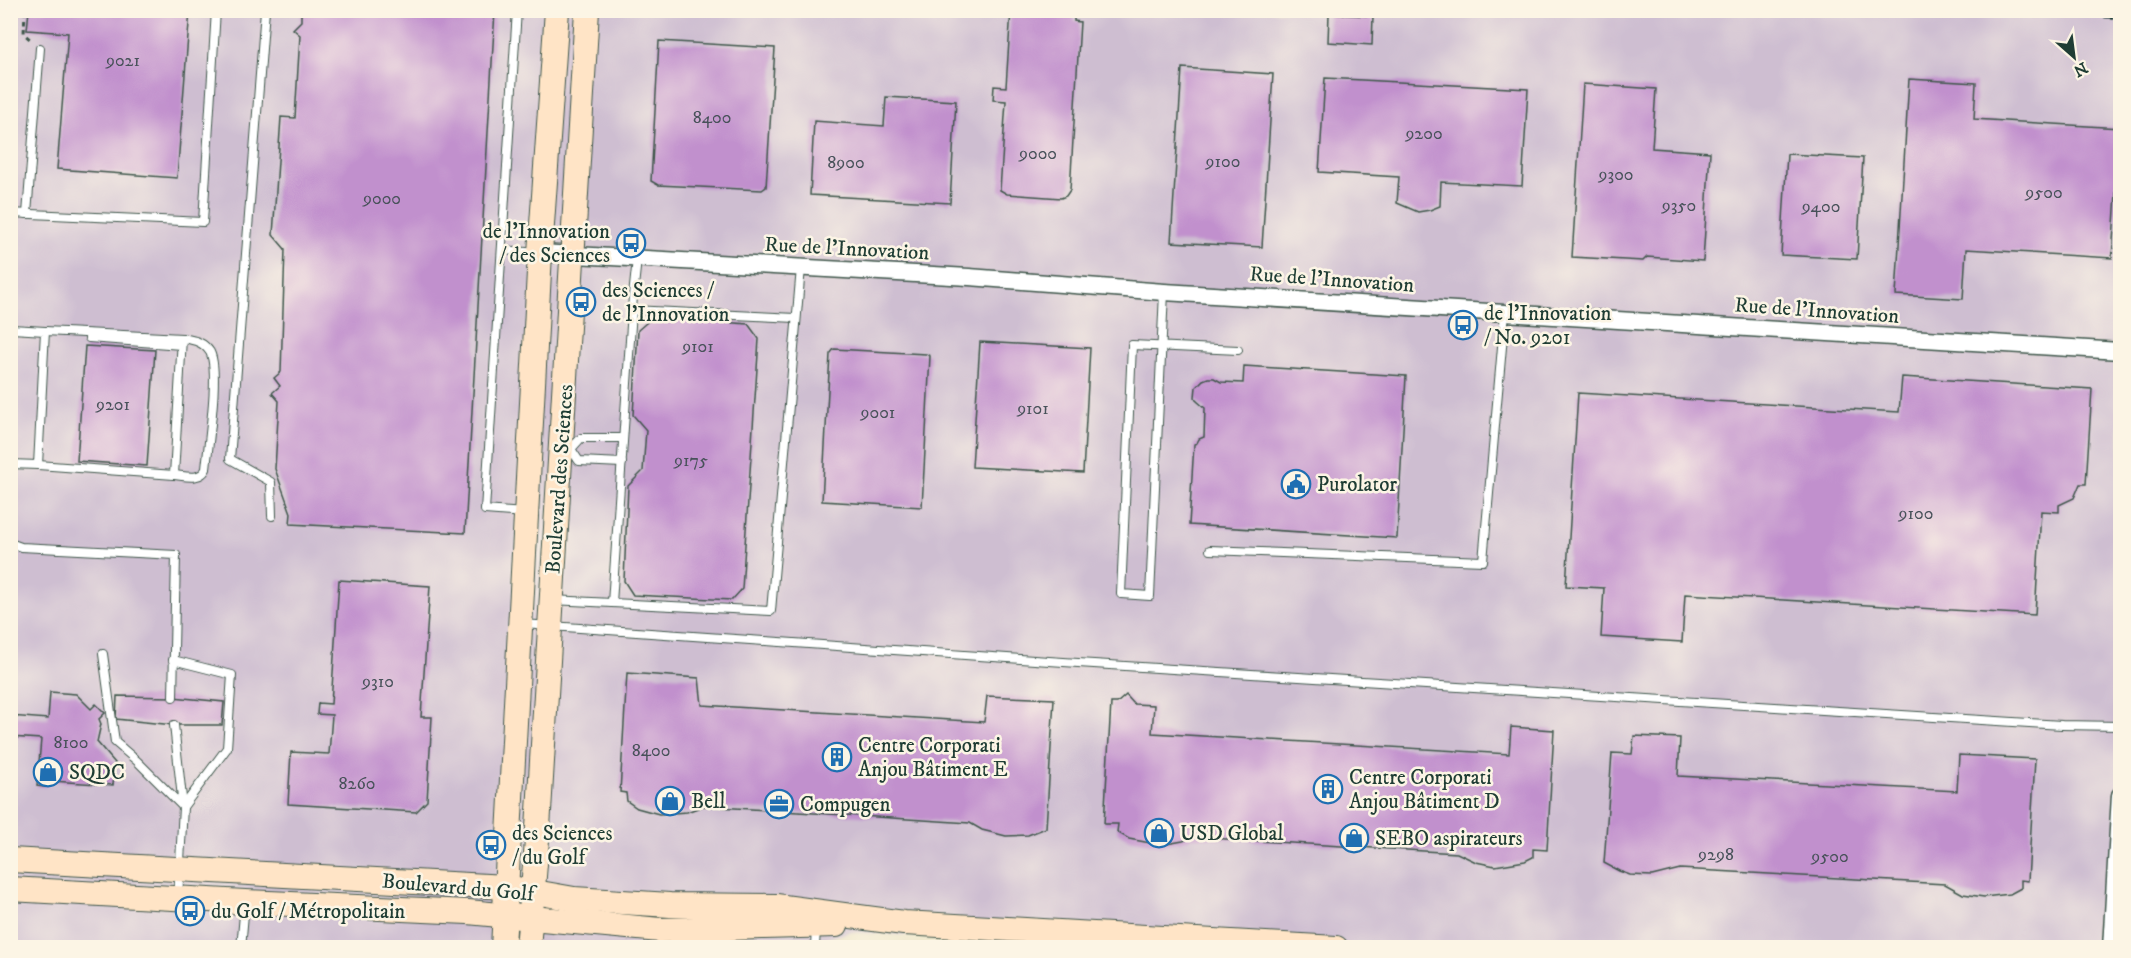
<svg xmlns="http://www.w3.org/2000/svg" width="2131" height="958" font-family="'IM FELL DW Pica',serif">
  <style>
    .industrial { fill: #cebed1 }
    .building { fill: #c190cd }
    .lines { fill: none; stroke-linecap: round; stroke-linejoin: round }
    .lane-casing { stroke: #3e564a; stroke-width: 10 }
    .street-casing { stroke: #3e564a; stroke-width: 19 }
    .secondary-casing { stroke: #3e564a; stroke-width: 26 }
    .path { stroke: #3e564a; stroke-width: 3; stroke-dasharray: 4.5 4.5; stroke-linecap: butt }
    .lane { stroke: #fff; stroke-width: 8 }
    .street { stroke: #fff; stroke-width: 16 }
    .secondary { stroke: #ffe4c6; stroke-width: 24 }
    .rail { stroke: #1f3d34; stroke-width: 4.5; stroke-dasharray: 9 4.5; stroke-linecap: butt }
    .labels { text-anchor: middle; stroke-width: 5; stroke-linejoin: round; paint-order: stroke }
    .number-label { font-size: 18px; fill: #48525a }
    .poi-label { font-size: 21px; fill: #1f3d34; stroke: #fcf5e5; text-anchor: start }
    .street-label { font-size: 21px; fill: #1f3d34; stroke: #fcf5e5 }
  </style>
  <rect width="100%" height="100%" fill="#fcf5e5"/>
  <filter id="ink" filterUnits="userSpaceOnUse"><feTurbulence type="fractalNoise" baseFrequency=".0167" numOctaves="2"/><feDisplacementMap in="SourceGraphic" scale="12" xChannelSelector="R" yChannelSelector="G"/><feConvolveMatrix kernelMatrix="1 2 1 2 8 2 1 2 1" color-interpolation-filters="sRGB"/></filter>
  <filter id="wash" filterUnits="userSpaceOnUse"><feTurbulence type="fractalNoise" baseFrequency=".008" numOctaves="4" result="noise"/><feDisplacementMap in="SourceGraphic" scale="24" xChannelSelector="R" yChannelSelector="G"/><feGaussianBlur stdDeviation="1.35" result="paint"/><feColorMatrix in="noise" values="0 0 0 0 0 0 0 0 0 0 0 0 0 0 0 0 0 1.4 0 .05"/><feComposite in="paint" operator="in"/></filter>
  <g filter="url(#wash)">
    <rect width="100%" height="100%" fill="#ece5c6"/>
    <!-- industrial -->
    <polygon class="industrial" points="16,11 2120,11 2120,947 1126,948 850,932 794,948 11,948 10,89"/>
    <g id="blocks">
      <!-- building -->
      <g class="building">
        <polygon points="29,10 190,10 177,178 57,169 68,33 27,30"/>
        <polygon points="301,10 495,10 465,533 290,524 291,513 275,469 279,401 272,393 280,386 274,378 281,372 285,249 273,235 281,117 295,118 300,35 293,29 301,21"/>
        <polygon points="1011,10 1074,10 1074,21 1080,22 1070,190 1066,196 1061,198 1007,194 1000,190 1006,101 993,100 994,86 1006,87"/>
        <polygon points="1329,14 1373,16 1372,45 1328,42"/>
        <polygon points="659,41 775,48 766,187 762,190 658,185 651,181"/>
        <polygon points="1182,68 1273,74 1262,247 1171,242"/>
        <polygon points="1325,78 1528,89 1522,186 1441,182 1440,206 1430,210 1418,212 1397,203 1399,177 1319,172"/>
        <polygon points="1909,79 1976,83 1974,119 2120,128 2112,258 1966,249 1963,299 1896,295"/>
        <polygon points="1583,84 1656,89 1652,148 1710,152 1703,261 1647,257 1643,261 1572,257"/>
        <polygon points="886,97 956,101 950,203 810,195 814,121 884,126"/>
        <polygon points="1787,154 1863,158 1857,259 1781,255"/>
        <polygon points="653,317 748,324 759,339 742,589 732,600 633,595 624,581 628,486 643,471 646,430 633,415 638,330"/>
        <polygon points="980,342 1090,348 1083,473 972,467"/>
        <polygon points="85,346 155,350 147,466 77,461"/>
        <polygon points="834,349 926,354 930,356 922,507 822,501 830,354"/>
        <polygon points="1244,366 1406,376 1397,538 1189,525 1194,444 1197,443 1199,439 1204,437 1205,408 1197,401 1195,397 1196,387 1203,380 1208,378 1214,378 1221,382 1243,383"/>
        <polygon points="1902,377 2092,389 2086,484 2080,484 2074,498 2059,505 2059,512 2041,511 2035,615 1685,594 1682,642 1601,637 1604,588 1566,586 1578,393 1899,412"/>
        <polygon points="339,580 430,586 421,717 432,717 427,801 416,812 288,804 291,752 329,754 332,715 317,714 318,703 331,704"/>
        <polygon points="627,673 699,678 702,705 984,722 987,696 1054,699 1046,828 1028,835 1006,836 982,830 970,823 703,806 687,812 659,814 637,808 627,801 626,793 620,792"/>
        <polygon points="50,692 76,694 91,709 96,704 105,713 99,719 101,724 97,742 115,763 113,785 52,781 45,787 37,786 41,739 10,737 10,716 48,719"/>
        <polygon points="1126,695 1134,704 1154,705 1152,733 1509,754 1511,727 1554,730 1547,850 1533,849 1533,857 1525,861 1495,866 1476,862 1457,853 1193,837 1183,841 1161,845 1129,839 1117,832 1118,824 1104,824 1111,703 1117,703"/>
        <polygon points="117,696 173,697 224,702 222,725 174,725 116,719"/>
        <polygon points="1634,736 1680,738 1678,776 1957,791 1959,755 2035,759 2028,881 2021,880 2021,888 2010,894 1984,897 1963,894 1945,884 1680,869 1652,876 1630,875 1619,871 1604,863 1612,753 1632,754"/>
      </g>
    </g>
  </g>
  <g filter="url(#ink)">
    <use href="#blocks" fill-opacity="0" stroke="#3e564a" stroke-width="1.5"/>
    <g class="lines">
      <!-- lane casing -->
      <g class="lane-casing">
        <g id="lane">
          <polyline points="265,10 230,459 271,482 272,516"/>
          <polyline points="517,10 485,510 525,513"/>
          <polyline points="10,213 203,222 216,10"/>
          <polyline points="27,214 40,48"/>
          <polyline points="503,250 538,253"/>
          <polyline points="1164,292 1150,596 1121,594 1132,345 1238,350"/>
          <polyline points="632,310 796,318"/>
          <polyline points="10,329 10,359"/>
          <polyline points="89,338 181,345"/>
          <polyline points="571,449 579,461 622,463"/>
          <polyline points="571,449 581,438 623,438"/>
          <polyline points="10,464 38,465 45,331 12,329"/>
          <polyline points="38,465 174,475 182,338 45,331"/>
          <path d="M174,475C185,476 200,481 206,469C208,445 220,371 210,352C203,341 193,340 182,338"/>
          <polyline points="10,543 21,547 176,555 173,697"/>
          <polyline points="1210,550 1483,561 1505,313"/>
          <polyline points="552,600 612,603 633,296 637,259"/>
          <polyline points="612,603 771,611 801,268"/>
          <polyline points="523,624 1078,663 2062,725 2120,726"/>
          <polyline points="103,654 115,742 137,761 183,807 227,748 232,675 173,660"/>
          <polyline points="174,725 183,807 178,898"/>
          <polyline points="241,948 245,903"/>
          <polyline points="815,948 816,927"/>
        </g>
      </g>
      <!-- street casing -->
      <g class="street-casing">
        <g id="street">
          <polyline points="540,253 969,277 1164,292 2120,351"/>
          <polyline points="2111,948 2120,795"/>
        </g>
      </g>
      <!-- secondary casing -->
      <g class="secondary-casing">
        <g id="secondary">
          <polyline points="10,860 506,887 574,899 670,905 776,906 904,923 1336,948"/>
          <polyline points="10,889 245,902 468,912 660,930 836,925"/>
          <polyline points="503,948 540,253 557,10"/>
          <polyline points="528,948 538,828 587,10"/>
        </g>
      </g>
      <!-- path -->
      <polyline class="path" points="25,10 24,34 32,41"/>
      <!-- lane -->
      <use href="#lane" class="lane"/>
      <!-- street -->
      <use href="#street" class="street"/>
      <!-- secondary -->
      <use href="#secondary" class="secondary"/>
      <!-- rail -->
      <polyline class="rail" points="2010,10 2120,17"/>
    </g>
  </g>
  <!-- icons -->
  <defs>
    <g id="bus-ring" transform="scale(1.5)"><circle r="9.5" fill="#fcf5e5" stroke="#1f6fb2" stroke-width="1.5"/><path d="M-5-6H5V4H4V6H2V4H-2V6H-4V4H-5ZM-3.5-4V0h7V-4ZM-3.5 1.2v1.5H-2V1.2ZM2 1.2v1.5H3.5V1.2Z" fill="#1f6fb2"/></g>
    <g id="civic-ring" transform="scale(1.5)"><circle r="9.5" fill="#fcf5e5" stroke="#1f6fb2" stroke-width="1.5"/><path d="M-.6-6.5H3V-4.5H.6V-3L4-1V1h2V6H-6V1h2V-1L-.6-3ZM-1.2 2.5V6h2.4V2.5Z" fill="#1f6fb2"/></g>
    <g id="building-ring" transform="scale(1.5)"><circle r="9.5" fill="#fcf5e5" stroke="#1f6fb2" stroke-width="1.5"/><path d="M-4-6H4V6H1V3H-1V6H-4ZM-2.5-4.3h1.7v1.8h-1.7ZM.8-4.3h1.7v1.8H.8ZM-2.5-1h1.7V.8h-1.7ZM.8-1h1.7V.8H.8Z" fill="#1f6fb2"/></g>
    <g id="shop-ring" transform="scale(1.5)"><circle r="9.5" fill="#fcf5e5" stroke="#1f6fb2" stroke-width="1.5"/><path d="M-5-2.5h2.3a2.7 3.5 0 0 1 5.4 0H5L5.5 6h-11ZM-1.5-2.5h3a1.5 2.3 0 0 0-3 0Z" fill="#1f6fb2"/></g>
    <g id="office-ring" transform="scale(1.5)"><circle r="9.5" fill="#fcf5e5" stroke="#1f6fb2" stroke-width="1.5"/><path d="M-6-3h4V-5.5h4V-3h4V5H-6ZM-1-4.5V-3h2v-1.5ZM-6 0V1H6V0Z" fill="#1f6fb2"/></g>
  </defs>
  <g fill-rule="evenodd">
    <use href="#bus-ring" x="631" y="243"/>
    <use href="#bus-ring" x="581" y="302"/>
    <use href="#bus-ring" x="1463" y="325"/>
    <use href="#civic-ring" x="1296" y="484"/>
    <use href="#building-ring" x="837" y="757"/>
    <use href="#shop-ring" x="48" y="772"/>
    <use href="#building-ring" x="1328" y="789"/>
    <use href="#shop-ring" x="670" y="801"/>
    <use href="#office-ring" x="779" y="804"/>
    <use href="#shop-ring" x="1159" y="833"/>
    <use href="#shop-ring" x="1354" y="838"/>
    <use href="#bus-ring" x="491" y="845"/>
    <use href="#bus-ring" x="190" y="911"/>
  </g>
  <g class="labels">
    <!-- number labels -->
    <g class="number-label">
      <text x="123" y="66">9021</text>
      <text x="712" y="123">8400</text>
      <text x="1424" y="139">9200</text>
      <text x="1038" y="159">9000</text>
      <text x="1223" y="167">9100</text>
      <text x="846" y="168">8900</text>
      <text x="1616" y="180">9300</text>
      <text x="2044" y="198">9500</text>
      <text x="382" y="204">9000</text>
      <text x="1679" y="211">9350</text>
      <text x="1821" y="212">9400</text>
      <text x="698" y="352">9101</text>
      <text x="113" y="410">9201</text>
      <text x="1033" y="414">9101</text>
      <text x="878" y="418">9001</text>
      <text x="691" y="466">9175</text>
      <text x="1916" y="519">9100</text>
      <text x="378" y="687">9310</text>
      <text x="71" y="748">8100</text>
      <text x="651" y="756">8400</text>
      <text x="357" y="789">8260</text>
      <text x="1716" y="860">9298</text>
      <text x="1830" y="862">9500</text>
    </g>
    <!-- poi labels -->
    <g class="poi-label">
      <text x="610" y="238" text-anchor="end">de l'Innovation<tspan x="610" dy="24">/ des Sciences</tspan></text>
      <text x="602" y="297">des Sciences /<tspan x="602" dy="24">de l'Innovation</tspan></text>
      <text x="1484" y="320">de l'Innovation<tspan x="1484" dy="24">/ No. 9201</tspan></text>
      <text x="1317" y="491">Purolator</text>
      <text x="858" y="752">Centre Corporati<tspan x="858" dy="24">Anjou Bâtiment E</tspan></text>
      <text x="69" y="779">SQDC</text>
      <text x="1349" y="784">Centre Corporati<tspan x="1349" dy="24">Anjou Bâtiment D</tspan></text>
      <text x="691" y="808">Bell</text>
      <text x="800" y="811">Compugen</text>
      <text x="512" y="840">des Sciences<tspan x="512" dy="24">/ du Golf</tspan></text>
      <text x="1180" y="840">USD Global</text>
      <text x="1375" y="845">SEBO aspirateurs</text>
      <text x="211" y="918">du Golf / Métropolitain</text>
    </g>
    <!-- street labels -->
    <g class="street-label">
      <text transform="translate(847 248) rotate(3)" y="7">Rue de l'Innovation</text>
      <text transform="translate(1332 279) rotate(4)" y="7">Rue de l'Innovation</text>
      <text transform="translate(1817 310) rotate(4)" y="7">Rue de l'Innovation</text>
      <text transform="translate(559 479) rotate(-86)" y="7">Boulevard des Sciences</text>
      <text transform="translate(458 887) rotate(5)" y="7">Boulevard du Golf</text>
    </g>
  </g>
  <!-- margin -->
  <rect width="2131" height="958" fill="none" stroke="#fcf5e5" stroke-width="36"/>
  <!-- north arrow -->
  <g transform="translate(2074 57) rotate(152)" stroke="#fcf5e5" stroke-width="4.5" paint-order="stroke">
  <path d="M0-4.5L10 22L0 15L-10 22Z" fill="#1f3d34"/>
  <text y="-9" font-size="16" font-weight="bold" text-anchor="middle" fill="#1f3d34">N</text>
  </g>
</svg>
